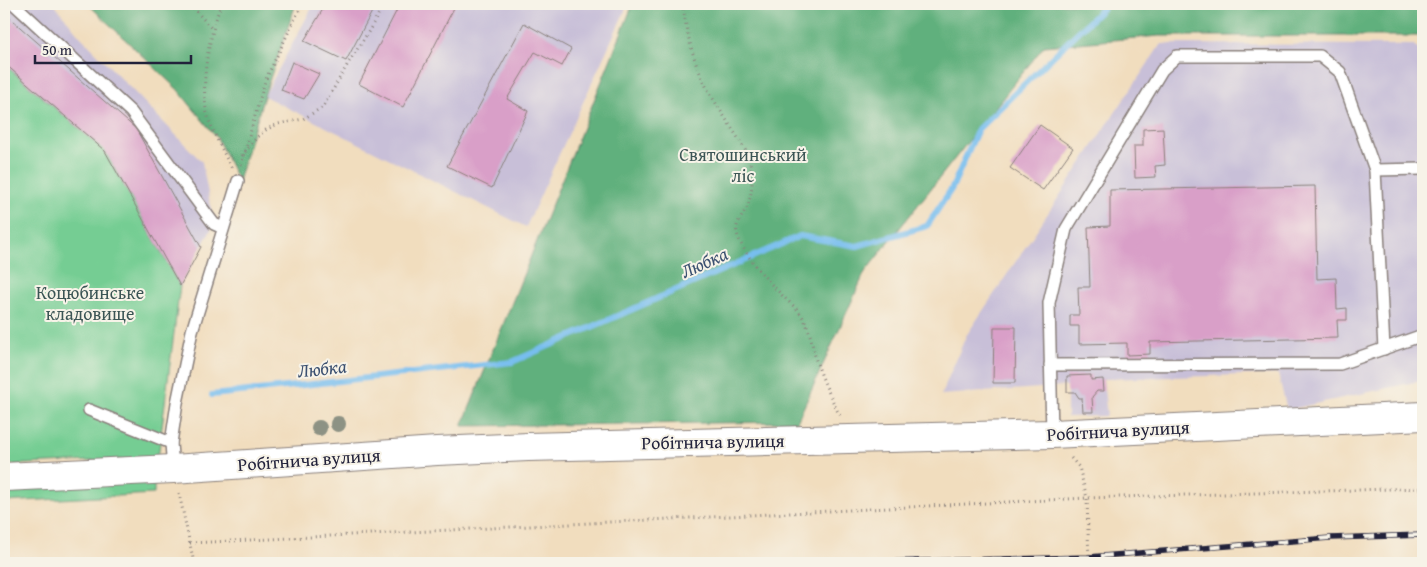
<svg xmlns="http://www.w3.org/2000/svg" width="1427" height="567" font-family="'Gentium Book Plus',serif">
  <style>
    .industrial { fill: #c8bfd8 }
    .green { fill: #75cd93; stroke: #4c7867 }
    .forest { fill: #60b07d; stroke: #41695c }
    .lines { fill: none; stroke-linecap: round; stroke-linejoin: round }
    .stream { stroke: #77beef; stroke-width: 6 }
    .building { fill: #d99fc8 }
    .lane-casing { stroke: #8a807c; stroke-width: 14 }
    .secondary-casing { stroke: #8a807c; stroke-width: 30 }
    .path { stroke: #8a807c; stroke-width: 3; stroke-dasharray: 1 4; stroke-linecap: butt }
    .lane { stroke: #fff; stroke-width: 11 }
    .secondary { stroke: #fff; stroke-width: 28 }
    .rail-casing { stroke: #22223b; stroke-width: 5.5 }
    .rail { stroke: #f7f3e8; stroke-width: 4; stroke-dasharray: 11; stroke-linecap: butt }
    .tree { fill: #8d9284 }
    .labels { text-anchor: middle; stroke-width: 4; stroke-linejoin: round; paint-order: stroke }
    .park-label { font-size: 18px; fill: #3b5555; stroke: #f7f3e8 }
    .street-label { font-size: 18px; fill: #22223b; stroke: #f7f3e8 }
    .water-label { font-size: 19px; font-style: italic; fill: #3c5171; stroke: #f7f3e8 }
  </style>
  <rect width="100%" height="100%" fill="#f7f3e8"/>
  <filter id="ink" filterUnits="userSpaceOnUse"><feTurbulence type="fractalNoise" baseFrequency=".02" numOctaves="2"/><feDisplacementMap in="SourceGraphic" scale="10" xChannelSelector="R" yChannelSelector="G"/><feConvolveMatrix kernelMatrix="1 2 1 2 8 2 1 2 1" color-interpolation-filters="sRGB"/></filter>
  <filter id="wash" filterUnits="userSpaceOnUse"><feTurbulence type="fractalNoise" baseFrequency=".0096" numOctaves="4" result="noise"/><feDisplacementMap in="SourceGraphic" scale="20" xChannelSelector="R" yChannelSelector="G"/><feGaussianBlur stdDeviation="1.12" result="paint"/><feColorMatrix in="noise" values="0 0 0 0 0 0 0 0 0 0 0 0 0 0 0 0 0 1.4 0 .05"/><feComposite in="paint" operator="in"/></filter>
  <g filter="url(#wash)">
    <rect width="100%" height="100%" fill="#f1ddbe"/>
    <!-- industrial -->
    <g class="industrial">
      <polygon points="4,4 54,4 79,35 202,162 214,224 180,286 105,151 4,64"/>
      <polygon points="314,4 628,4 526,227 264,96"/>
      <polygon points="1161,44 1414,45 1423,55 1423,382 1415,382 1287,410 1278,374 1103,379 1107,416 1067,417 1067,386 941,395 966,336"/>
    </g>
    <!-- green -->
    <g class="green">
      <polygon points="4,64 105,151 180,286 158,458 4,465"/>
      <polygon points="154,477 154,494 4,502 4,483"/>
    </g>
    <!-- forest -->
    <g class="forest">
      <polygon points="88,4 296,4 264,96 238,181 217,138 178,90"/>
      <polygon points="633,4 1423,4 1423,36 1159,36 1044,46 865,272 797,422 462,426"/>
    </g>
    <g class="lines">
      <!-- stream -->
      <polyline class="stream" points="212,395 512,362 800,236 857,246 927,226 952,188 978,129 1103,8 1104,4"/>
    </g>
    <g id="blocks">
      <!-- building -->
      <g class="building">
        <polygon points="326,4 376,4 346,61 304,41"/>
        <polygon points="400,4 456,4 403,107 359,84"/>
        <polygon points="4,13 136,129 201,247 180,286 105,151 4,63"/>
        <polygon points="524,23 571,49 562,66 535,52 507,99 528,111 492,188 447,166"/>
        <polygon points="292,62 319,74 304,99 281,90"/>
        <polygon points="1040,125 1073,148 1043,190 1010,168"/>
        <polygon points="1163,128 1165,165 1155,166 1156,177 1135,178 1134,146 1143,146 1143,129"/>
        <polygon points="1315,186 1317,279 1336,278 1337,309 1347,308 1347,320 1337,320 1338,338 1150,342 1150,354 1127,355 1127,343 1079,344 1079,326 1070,326 1070,315 1079,315 1078,287 1090,287 1088,227 1110,226 1110,190"/>
        <polygon points="994,327 1016,327 1015,383 993,383"/>
        <polygon points="1091,375 1091,380 1103,379 1104,391 1097,391 1092,397 1093,412 1083,412 1082,398 1079,398 1075,392 1067,392 1067,376"/>
      </g>
    </g>
  </g>
  <g filter="url(#ink)">
    <use href="#blocks" fill-opacity="0" stroke="#8a807c" stroke-width="1"/>
    <g class="lines">
      <!-- lane casing -->
      <g class="lane-casing">
        <g id="lane">
          <polyline points="14,4 131,112 214,224 223,228"/>
          <polyline points="1375,170 1423,169"/>
          <polyline points="1050,365 1340,364 1423,335"/>
          <polyline points="89,410 171,443"/>
          <polyline points="1052,434 1049,303 1066,229 1162,70 1177,56 1320,56 1340,72 1375,170 1384,349"/>
          <polyline points="173,469 171,443 177,403 192,331 238,181"/>
        </g>
      </g>
      <!-- secondary casing -->
      <g class="secondary-casing">
        <polyline id="secondary" points="4,477 173,469 437,451 528,447 1052,434 1423,416"/>
      </g>
      <!-- path -->
      <g class="path">
        <polyline points="190,4 212,29"/>
        <path d="M221,4C210,35 201,75 206,109C209,126 224,153 232,169"/>
        <path d="M683,4C686,33 694,64 708,90C720,111 735,132 747,153C754,171 754,191 746,209C742,217 735,223 737,233C741,251 767,281 781,294C787,301 795,306 800,313C810,326 812,345 816,360C822,379 831,398 840,416"/>
        <polyline points="242,156 257,137 267,129 278,124 303,119 323,107 349,62 369,31 384,4"/>
        <polyline points="241,165 265,81 302,4"/>
        <polyline points="1071,458 1079,467 1087,498 1089,563"/>
        <polyline points="179,493 194,563"/>
        <polyline points="190,543 1087,498 1423,488"/>
      </g>
      <!-- lane -->
      <use href="#lane" class="lane"/>
      <!-- secondary -->
      <use href="#secondary" class="secondary"/>
      <!-- rail casing -->
      <g class="rail-casing">
        <g id="rail">
          <polyline points="837,563 1089,557 1330,538 1423,535"/>
          <polyline points="1342,563 1423,560"/>
        </g>
      </g>
      <!-- rail -->
      <use href="#rail" class="rail"/>
    </g>
    <!-- trees -->
    <g class="tree">
      <circle cx="338" cy="424" r="8"/>
      <circle cx="319" cy="428" r="8"/>
    </g>
  </g>
  <g class="labels">
    <!-- park labels -->
    <g class="park-label">
      <text x="743" y="161">Святошинський<tspan x="743" dy="21">ліс</tspan></text>
      <text x="90" y="299">Коцюбинське<tspan x="90" dy="21">кладовище</tspan></text>
    </g>
    <!-- street labels -->
    <g class="street-label">
      <text transform="translate(1118 431) rotate(-3)" y="6">Робітнича вулиця</text>
      <text transform="translate(713 442) rotate(-1)" y="6">Робітнича вулиця</text>
      <text transform="translate(309 460) rotate(-4)" y="6">Робітнича вулиця</text>
    </g>
    <!-- water labels -->
    <g class="water-label">
      <text transform="translate(704 262) rotate(-24)" y="7">Любка</text>
      <text transform="translate(322 368) rotate(-6)" y="7">Любка</text>
    </g>
  </g>
  <!-- margin -->
  <rect width="1427" height="567" fill="none" stroke="#f7f3e8" stroke-width="20"/>
  <!-- scale -->
  <path d="M35 55v8h156v-8" fill="none" stroke="#22223b" stroke-width="2.5"/>
  <text x="42" y="55" font-size="15" fill="#22223b" stroke="#f7f3e8" stroke-width="4" paint-order="stroke">50 m</text>
</svg>
